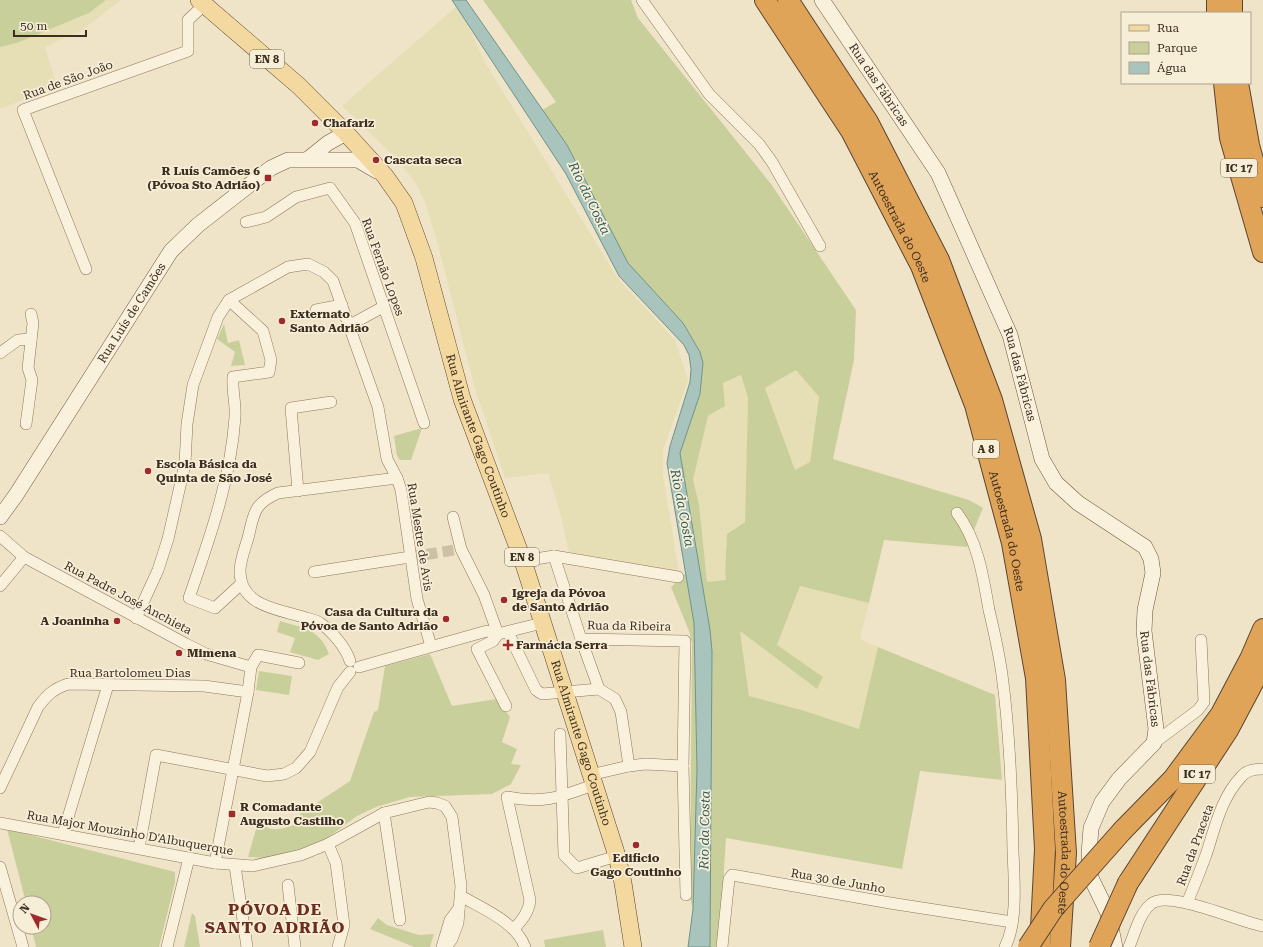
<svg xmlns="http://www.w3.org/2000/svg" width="1263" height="947" font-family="'Roboto Serif',serif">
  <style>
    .farmland { fill: #e6deb5 }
    .green { fill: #c9cf9b; fill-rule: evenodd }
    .water { fill: #a9c4bc; stroke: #6f938a }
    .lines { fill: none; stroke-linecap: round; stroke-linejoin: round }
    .street-tunnel { stroke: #ccc0a6; stroke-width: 11; stroke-dasharray: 11 5.5; stroke-linecap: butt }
    .street-casing { stroke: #8d765c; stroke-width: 12 }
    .secondary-casing { stroke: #6f573f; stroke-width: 16 }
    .primary-casing { stroke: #5b4430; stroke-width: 18 }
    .highway-casing { stroke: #5b4430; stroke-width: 22 }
    .street { stroke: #faf1dc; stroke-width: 11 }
    .secondary { stroke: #faf1dc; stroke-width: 15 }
    .primary { stroke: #f3d9a0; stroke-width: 17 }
    .highway { stroke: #e0a458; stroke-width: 20 }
    .highway-bridge-casing { stroke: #5b4430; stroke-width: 22; stroke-linecap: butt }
    .highway-bridge { stroke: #e0a458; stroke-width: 20 }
    .poi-dot { fill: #9e2a2b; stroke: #f7eed8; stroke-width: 1.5 }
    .labels { text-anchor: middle; stroke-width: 3.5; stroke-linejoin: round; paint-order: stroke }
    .shield { fill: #f7eed8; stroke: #756857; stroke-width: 1 }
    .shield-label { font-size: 11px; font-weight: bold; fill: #3d2e20 }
    .street-label { font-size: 12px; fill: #3d2e20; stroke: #f7eed8 }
    .poi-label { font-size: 12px; font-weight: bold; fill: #3d2e20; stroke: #f7eed8; text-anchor: start }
    .water-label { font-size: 13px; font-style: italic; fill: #2f5d5a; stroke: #f7eed8 }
    .district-label { font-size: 16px; font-weight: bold; letter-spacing: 1px; fill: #6b2e1e; stroke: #f7eed8 }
  </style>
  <rect width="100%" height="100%" fill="#f0e4c8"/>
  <!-- farmland -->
  <g class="farmland">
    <polygon points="106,0 121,0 82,30 45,47 57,87 0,109 0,47 17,43 89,13"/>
    <polygon points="458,5 486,64 619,280 675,340 688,380 663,450 663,475 679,572 569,552 560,512 548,473 505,478 475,389 437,241 425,202 416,184 397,159 342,106"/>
    <polygon points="796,370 819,397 810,463 795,470 765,388"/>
    <polygon points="741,375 748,398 745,522 727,534 725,572 726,580 707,582 699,504 693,480 708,416 725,406 723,383"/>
    <polygon points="800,586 869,603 860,639 878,647 859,729 805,711 749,696 740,631 817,689 823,677 777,646"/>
  </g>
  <!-- green -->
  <g class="green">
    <polygon points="0,0 106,0 89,13 17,43 0,47"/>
    <path d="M483,0H631L638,18L771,184L856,310L854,360L833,459L969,500L983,508L967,547L884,540L869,603L800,586L777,645L823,677L817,689L740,631L749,696L805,711L859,729L878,647L995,695L1002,780L920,771L902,869L726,838L719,947H710L712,651L710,630L680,453L700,394L703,363L700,352L683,323L628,263L567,145L542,110L556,102ZM796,370L819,397L810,462L795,470L765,388ZM741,375L748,398L745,522L727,534L725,572L726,580L707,582L699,504L693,480L708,416L725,406L723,383Z"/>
    <polygon points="224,324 228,343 239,340 245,365 231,366 235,352 217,339"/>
    <polygon points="422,428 411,460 400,460 397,456 394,436"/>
    <polygon points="686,573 694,623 697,769 693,909 690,898 690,889 692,643 689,631 671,587"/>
    <path d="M280,621C303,628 320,629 329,654L318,660L290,652L295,638L277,632Z"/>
    <path d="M430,654L452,706L497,699L510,717L502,742L517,749L511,764L521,765L511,784L492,794L410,797L376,807L357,816L326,839L307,849L270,858L248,857L257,826C264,824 266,828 272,829C282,830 292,826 301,822L300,814L350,781L374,712L378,710L385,666Z"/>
    <polygon points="259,671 292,676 289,695 256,690"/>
    <polygon points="7,829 175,872 175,882 159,947 36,947 31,927 44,927 44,903 26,903"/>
    <polygon points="192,913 195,916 200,947 184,947"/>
    <polygon points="378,918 387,925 419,935 434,934 430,947 414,947 370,929"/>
    <polygon points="603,930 606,947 545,947 544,940"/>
  </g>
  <!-- water -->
  <polygon class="water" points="452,0 466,0 567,145 628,263 683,323 700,352 703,363 700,394 680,453 710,630 712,651 710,947 688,947 693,909 697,769 694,623 667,463 670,446 690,382 691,369 689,355 684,345 619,276 566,174"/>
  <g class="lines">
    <!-- street-tunnel -->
    <polyline class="street-tunnel" points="410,557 461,549"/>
    <!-- street casing -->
    <g class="street-casing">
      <g id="street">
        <polyline points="642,0 709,94 759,144 772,162 820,246"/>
        <polyline points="246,222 266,217 296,197 330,188 355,223 424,423"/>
        <polyline points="86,269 23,110 188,51 188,20 204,5"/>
        <path d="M229,300L263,331L271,360L269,372L233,377C232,391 236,404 235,417C231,479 209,540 189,598L215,608L241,584"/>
        <polyline points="316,310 342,305"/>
        <polyline points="350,325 383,307"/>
        <polyline points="0,353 18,340 31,339"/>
        <polyline points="26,424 32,380 28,368 33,323 31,314"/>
        <polyline points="298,491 291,408 331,402"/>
        <path d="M957,513C978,541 983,576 989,610C994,631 999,653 1002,675C1010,733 1012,792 1013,851C1014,879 1018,922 1005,947"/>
        <polyline points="453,517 461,549 484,595 498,634 493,641 477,649 506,706"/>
        <polyline points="0,536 24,557 186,644 206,654 251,667"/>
        <polyline points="554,556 581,639 685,641 683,766 686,895"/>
        <polyline points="523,561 554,556 678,577"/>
        <polyline points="314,572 410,557"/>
        <polyline points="0,586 24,557"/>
        <polyline points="136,618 158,570 168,539 185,464 187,424 193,385 218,317 229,300 288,267 308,264 324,272 333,281 378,407 387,459 397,478 401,490 417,599 431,646"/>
        <polyline points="508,632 536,690 542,694 599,689"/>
        <polyline points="581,639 599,689 615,699 621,712 629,766 590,775"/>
        <path d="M350,661C346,648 332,631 320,623C316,620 310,619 306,618C279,609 240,607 240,571C240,561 245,548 248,538C254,514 253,504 278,493L397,478"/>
        <polyline points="359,667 487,631 498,634 542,623"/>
        <polyline points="560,734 564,855 577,868 617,856"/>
        <polyline points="1154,743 1198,710 1204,702 1201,640"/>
        <polyline points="629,766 645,764 683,766"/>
        <path d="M0,788L38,707C47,695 53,689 68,684L204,686L248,692"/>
        <polyline points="384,813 400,920"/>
        <polyline points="0,823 215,863 253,866 301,855 328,844 384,813 429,802 437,803 445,806 452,817 461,886 458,923 452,939 446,947"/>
        <polyline points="63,834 108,685"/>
        <polyline points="328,844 336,863 344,925 338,947"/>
        <polyline points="139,848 156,755 267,776 284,774 296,768 310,752 338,687 350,672"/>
        <polyline points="215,863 248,692 251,667 258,655 299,663"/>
        <polyline points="235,866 247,947"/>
        <polyline points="0,867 23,947"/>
        <polyline points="288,885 295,947"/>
        <path d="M461,896C483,909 516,922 525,947"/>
        <path d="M1187,903C1194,887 1200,871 1206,855C1215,828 1221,798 1241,777C1246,770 1255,769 1263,769"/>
        <path d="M514,929C522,920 529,912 530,900L507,797C544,804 560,797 593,785"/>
        <polyline points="167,947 189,858"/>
        <polyline points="442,947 450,920 459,908"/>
        <polyline points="722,947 729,879 732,875 890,903 1012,922"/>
        <path d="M1129,947C1135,933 1139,914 1151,904C1168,889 1240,922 1263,926"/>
      </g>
    </g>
    <!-- secondary casing -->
    <g class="secondary-casing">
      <g id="secondary">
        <path id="s1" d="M822,0L938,173L1010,335L1042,459L1056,483L1078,503L1145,547L1151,559L1153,573L1145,610L1144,631L1156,729L1154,743L1119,779L1102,802L1091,828L1089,854L1091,878L1108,913L1115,947"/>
        <polyline points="308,159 328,143 346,133"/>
        <path id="s2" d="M0,517L16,495L171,251L198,225L271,168L288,160H358L377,171"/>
      </g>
    </g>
    <!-- primary casing -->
    <g class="primary-casing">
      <g id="primary">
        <path id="s3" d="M199,0L299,86L346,133L385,176L404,203L424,258L462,399L523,561L617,856L623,883L633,947"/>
      </g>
    </g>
    <!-- highway casing -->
    <g class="highway-casing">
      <g id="highway">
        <path id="s4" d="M765,0L851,131L921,266L975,405L1012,543L1036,678L1045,849L1040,947"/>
        <path id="s5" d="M788,0L868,122L939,260L992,400L1031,539L1055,680L1066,853L1060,947"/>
        <polyline points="1232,0 1232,13"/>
        <polyline points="1217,13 1217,0"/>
        <polyline points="1224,83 1230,138 1263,252"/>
        <polyline points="1238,83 1249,145 1263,197"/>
        <polyline points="1123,830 1173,779 1221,714 1250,659 1263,629"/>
        <polyline points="1128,883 1228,730 1263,664"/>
      </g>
    </g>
    <!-- street -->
    <use href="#street" class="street"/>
    <!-- secondary -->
    <use href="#secondary" class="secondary"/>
    <!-- primary -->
    <use href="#primary" class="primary"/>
    <!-- highway -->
    <use href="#highway" class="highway"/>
    <!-- highway-bridge casing -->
    <g class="highway-bridge-casing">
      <g id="highway-bridge">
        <polyline points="1028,947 1053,909 1123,830"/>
        <polyline points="1099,947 1128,883"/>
      </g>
    </g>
    <!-- highway-bridge -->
    <use href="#highway-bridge" class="highway-bridge"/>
  </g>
  <!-- markers -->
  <g class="poi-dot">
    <circle cx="315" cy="123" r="4"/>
    <circle cx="376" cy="160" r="4"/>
    <rect x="264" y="174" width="8" height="8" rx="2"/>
    <circle cx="282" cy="321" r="4"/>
    <circle cx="148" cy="471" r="4"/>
    <circle cx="504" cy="600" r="4"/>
    <circle cx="446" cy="619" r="4"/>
    <circle cx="117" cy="621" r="4"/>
    <path d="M506 639h4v4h4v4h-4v4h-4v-4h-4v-4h4z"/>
    <circle cx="179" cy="653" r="4"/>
    <rect x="228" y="810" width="8" height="8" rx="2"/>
    <circle cx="636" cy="845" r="4"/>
  </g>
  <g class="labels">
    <!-- shield labels -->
    <g class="shield">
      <rect x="250" y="50" width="34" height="18" rx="3"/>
      <rect x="1221" y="159" width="36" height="18" rx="3"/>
      <rect x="973" y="440" width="26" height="18" rx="3"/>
      <rect x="505" y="548" width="34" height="18" rx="3"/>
      <rect x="1179" y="765" width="36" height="18" rx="3"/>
    </g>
    <g class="shield-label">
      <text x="267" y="63">EN 8</text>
      <text x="1239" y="172">IC 17</text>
      <text x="986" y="453">A 8</text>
      <text x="522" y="561">EN 8</text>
      <text x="1197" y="778">IC 17</text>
    </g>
    <!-- street labels -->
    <g class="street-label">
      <text transform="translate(68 80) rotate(-20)" y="4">Rua de São João</text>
      <text dy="4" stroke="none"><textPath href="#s1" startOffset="102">Rua das Fábricas</textPath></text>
      <text dy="4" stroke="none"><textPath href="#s4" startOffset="264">Autoestrada do Oeste</textPath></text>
      <text transform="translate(383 267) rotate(70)" y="4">Rua Fernão Lopes</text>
      <text dy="4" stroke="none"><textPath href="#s2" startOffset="243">Rua Luís de Camões</textPath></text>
      <text dy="4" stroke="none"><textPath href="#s1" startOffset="426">Rua das Fábricas</textPath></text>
      <text dy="4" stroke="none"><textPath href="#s3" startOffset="534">Rua Almirante Gago Coutinho</textPath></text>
      <text dy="4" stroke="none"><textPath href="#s4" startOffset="588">Autoestrada do Oeste</textPath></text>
      <text transform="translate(420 537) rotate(81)" y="4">Rua Mestre de Avis</text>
      <text transform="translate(128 598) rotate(28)" y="4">Rua Padre José Anchieta</text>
      <text transform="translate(629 626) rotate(1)" y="4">Rua da Ribeira</text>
      <text x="130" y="677">Rua Bartolomeu Dias</text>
      <text dy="4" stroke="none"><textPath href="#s1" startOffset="786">Rua das Fábricas</textPath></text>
      <text dy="4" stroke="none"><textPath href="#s3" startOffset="858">Rua Almirante Gago Coutinho</textPath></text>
      <text transform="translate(130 833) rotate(10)" y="4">Rua Major Mouzinho D'Albuquerque</text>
      <text transform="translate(1195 845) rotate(-70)" y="4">Rua da Praceta</text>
      <text dy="4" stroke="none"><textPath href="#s5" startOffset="911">Autoestrada do Oeste</textPath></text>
      <text transform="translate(838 881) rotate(10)" y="4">Rua 30 de Junho</text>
    </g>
    <!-- poi labels -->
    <g class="poi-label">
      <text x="323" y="127">Chafariz</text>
      <text x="384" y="164">Cascata seca</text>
      <text x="260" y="175" text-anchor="end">R Luís Camões 6<tspan x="260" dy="14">(Póvoa Sto Adrião)</tspan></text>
      <text x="290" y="318">Externato<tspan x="290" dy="14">Santo Adrião</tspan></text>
      <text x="156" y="468">Escola Básica da<tspan x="156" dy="14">Quinta de São José</tspan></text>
      <text x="512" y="597">Igreja da Póvoa<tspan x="512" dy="14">de Santo Adrião</tspan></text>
      <text x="438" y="616" text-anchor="end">Casa da Cultura da<tspan x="438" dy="14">Póvoa de Santo Adrião</tspan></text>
      <text x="109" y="625" text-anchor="end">A Joaninha</text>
      <text x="516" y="649">Farmácia Serra</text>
      <text x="187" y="657">Mimena</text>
      <text x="240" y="811">R Comadante<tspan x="240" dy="14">Augusto Castilho</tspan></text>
      <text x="636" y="862" text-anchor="middle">Edificio<tspan x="636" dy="14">Gago Coutinho</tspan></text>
    </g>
    <!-- water labels -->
    <g class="water-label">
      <text transform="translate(590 198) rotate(64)" y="5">Rio da Costa</text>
      <text transform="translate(683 508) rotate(79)" y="5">Rio da Costa</text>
      <text transform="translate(704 830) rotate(-89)" y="5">Rio da Costa</text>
    </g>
    <!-- district labels -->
    <g class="district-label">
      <text x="275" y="915">PÓVOA DE<tspan x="275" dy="18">SANTO ADRIÃO</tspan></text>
    </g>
  </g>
  <!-- legend -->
  <rect x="1121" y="12" width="130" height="72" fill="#f7eed8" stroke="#ada18e"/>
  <rect x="1129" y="25" width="20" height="6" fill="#f3d9a0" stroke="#ada18e"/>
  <text x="1157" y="32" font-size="12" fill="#3d2e20">Rua</text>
  <rect x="1129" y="42" width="20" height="12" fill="#c9cf9b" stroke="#ada18e"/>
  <text x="1157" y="52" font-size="12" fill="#3d2e20">Parque</text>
  <rect x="1129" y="62" width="20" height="12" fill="#a9c4bc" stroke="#ada18e"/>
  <text x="1157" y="72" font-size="12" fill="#3d2e20">Água</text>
  <!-- north arrow -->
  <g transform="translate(32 915) rotate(311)"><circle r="19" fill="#f7eed8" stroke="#ada18e"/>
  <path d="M0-3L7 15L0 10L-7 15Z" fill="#9e2a2b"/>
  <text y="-6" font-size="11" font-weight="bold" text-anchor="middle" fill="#3d2e20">N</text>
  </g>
  <!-- scale -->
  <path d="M14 30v6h72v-6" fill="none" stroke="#3d2e20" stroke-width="2"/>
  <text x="20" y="30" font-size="12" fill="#3d2e20" stroke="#f7eed8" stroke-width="3" paint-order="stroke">50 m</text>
</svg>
